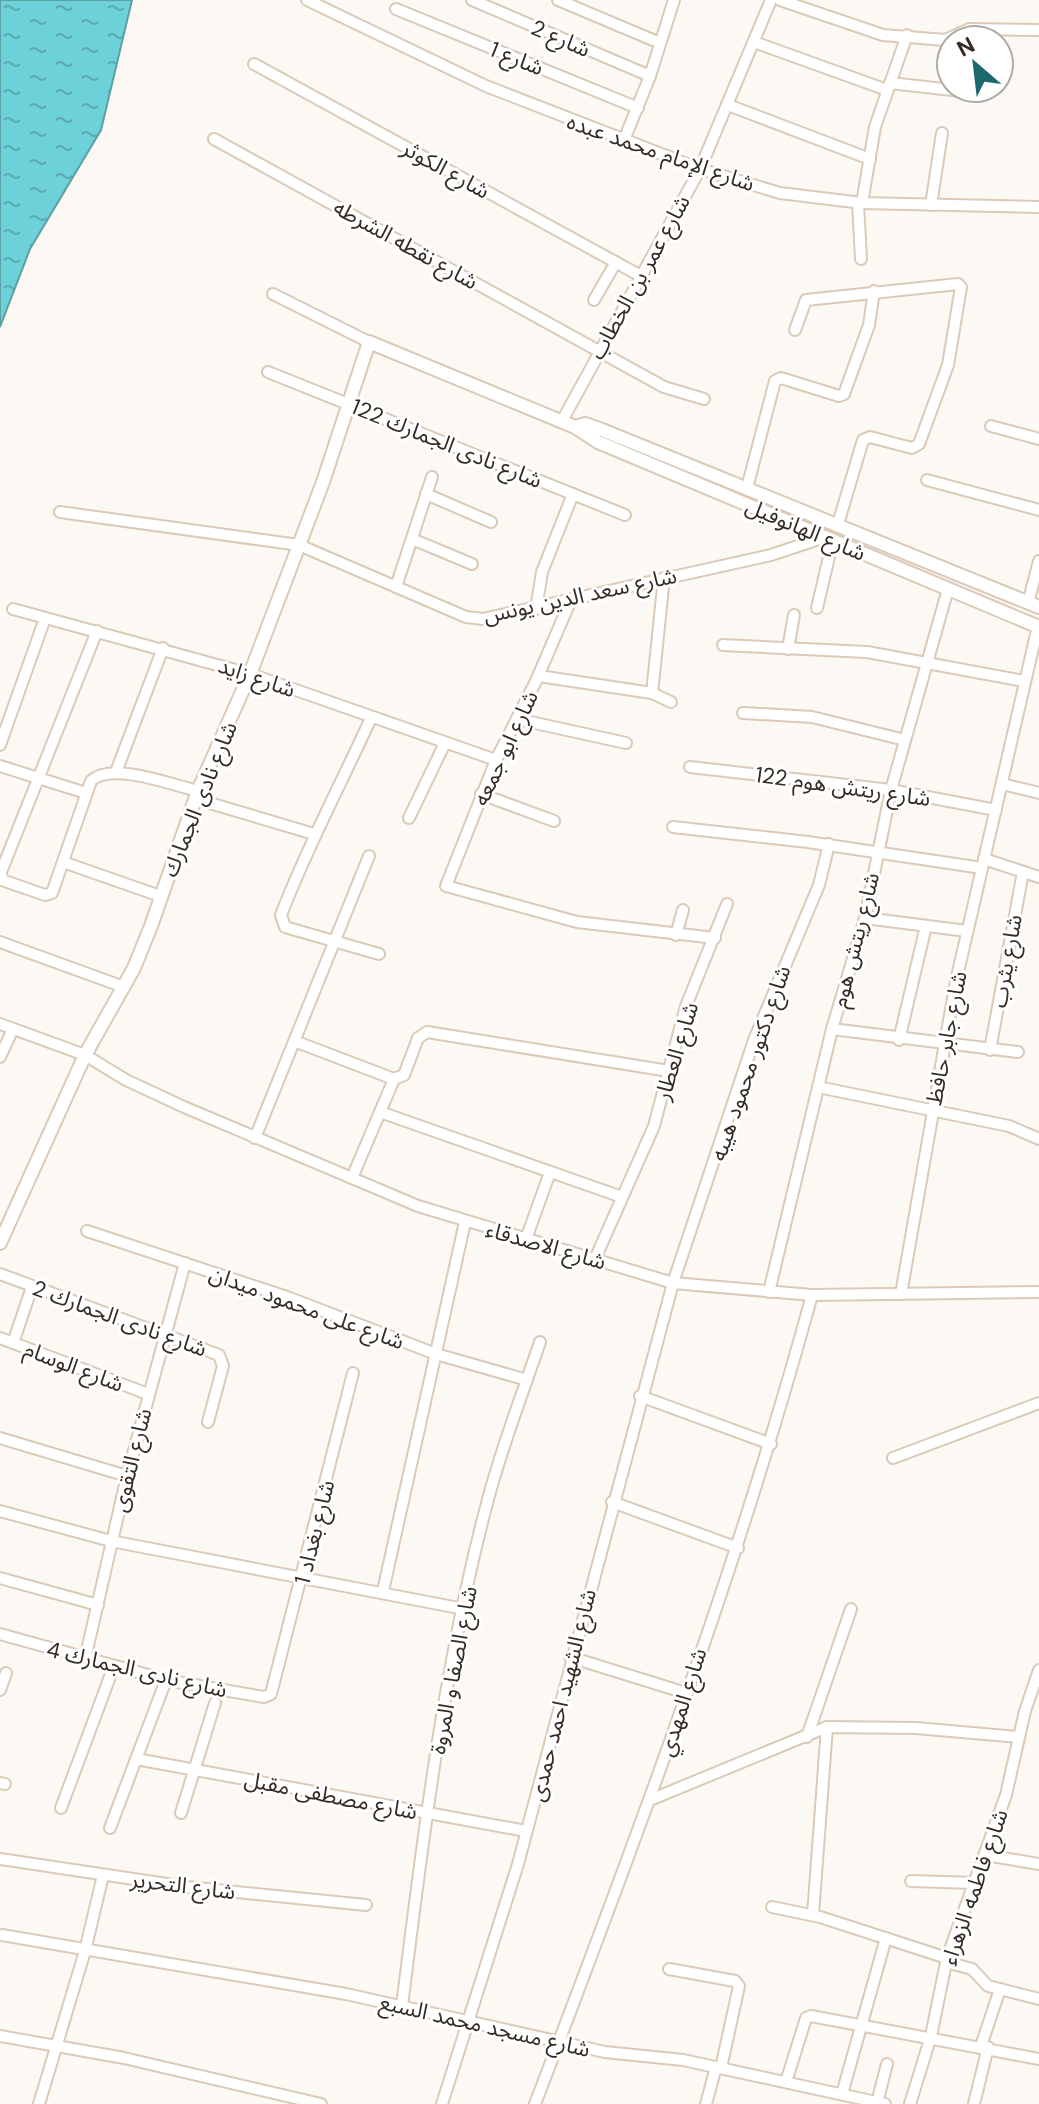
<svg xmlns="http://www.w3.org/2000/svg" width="1039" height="2104" font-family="'DM Sans','Noto Sans Arabic',sans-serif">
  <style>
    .water { fill: url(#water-ripples); stroke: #5ca0a3; stroke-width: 2 }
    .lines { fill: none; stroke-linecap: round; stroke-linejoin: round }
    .minor-casing { stroke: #dccab8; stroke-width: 14 }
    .tertiary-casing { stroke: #dccab8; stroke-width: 16 }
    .minor { stroke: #fff; stroke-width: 10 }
    .tertiary { stroke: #fff; stroke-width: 12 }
    .labels { text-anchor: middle; stroke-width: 6; stroke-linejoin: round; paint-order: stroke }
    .street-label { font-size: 22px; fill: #332c25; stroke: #fff }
  </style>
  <defs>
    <pattern id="water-ripples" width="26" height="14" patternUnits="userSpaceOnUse" patternTransform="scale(2)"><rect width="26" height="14" fill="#6dd1d9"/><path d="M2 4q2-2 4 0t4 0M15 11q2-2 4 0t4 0" fill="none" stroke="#5aaab0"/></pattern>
  </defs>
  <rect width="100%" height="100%" fill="#fcf9f5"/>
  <!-- water -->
  <polygon class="water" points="0,0 132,0 101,130 30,249 0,327"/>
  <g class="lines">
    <!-- minor casing -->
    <g class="minor-casing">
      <g id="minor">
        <polyline points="307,0 486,86 700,169 780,193 862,203 1039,207"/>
        <polyline points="472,0 650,76"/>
        <polyline points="558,0 660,43"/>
        <polyline points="780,0 883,35 945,40 969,29 1039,30"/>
        <polyline points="396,9 638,108"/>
        <polyline points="754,42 887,90"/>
        <polyline points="254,64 639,275"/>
        <polyline points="890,83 961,91"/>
        <polyline points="728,105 870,159"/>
        <polyline points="214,139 664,387 704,399"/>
        <polyline points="624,140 650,76 674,0"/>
        <polyline points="858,203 861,259"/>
        <polyline points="862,203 875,127 907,35"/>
        <polyline points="931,205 942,133"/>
        <polyline points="273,294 369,342"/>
        <polyline points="594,300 616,262"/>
        <polyline points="795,330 806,300 958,284 961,287 948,365 919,444 912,448 870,437 863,440 838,524"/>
        <polyline points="268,372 625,515"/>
        <polyline points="562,421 700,169 771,0"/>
        <polyline points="991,426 1039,439"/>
        <polyline points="927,480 1039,510"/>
        <polyline points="747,488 775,381 781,378 839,396 844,394 869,325 874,291"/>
        <polyline points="426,494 491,522"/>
        <polyline points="60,512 299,545 466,617 483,619 771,555 825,537"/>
        <polyline points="412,539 472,564"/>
        <polyline points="396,587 432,477"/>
        <polyline points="570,602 536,681 496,760 446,886 577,922 715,938"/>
        <polyline points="1028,603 1039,561"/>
        <polyline points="817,608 833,540"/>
        <polyline points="13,609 250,674 496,760"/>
        <polyline points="536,609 542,572 573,494"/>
        <path d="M97,631L1,872L2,880L45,895L52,893L91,781C111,761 172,785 198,791"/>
        <polyline points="723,645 867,652 1024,681"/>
        <polyline points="788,649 794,615"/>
        <polyline points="539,676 652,693 671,702"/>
        <polyline points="652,693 664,578"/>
        <polyline points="743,713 812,717 905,740"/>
        <path d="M371,718C341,784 307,847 281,915L285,927L379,954"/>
        <polyline points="517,719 626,743"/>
        <polyline points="0,745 43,624"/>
        <polyline points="0,766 86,793"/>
        <polyline points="690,767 891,790 996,810"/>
        <polyline points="116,772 163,648"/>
        <polyline points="1002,784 1039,793"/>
        <polyline points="481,794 554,821"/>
        <polyline points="196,799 314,834"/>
        <polyline points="409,818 445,743"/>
        <polyline points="673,827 808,842 982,868"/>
        <polyline points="984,859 1039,877"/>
        <polyline points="63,862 160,896"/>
        <polyline points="865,918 967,931"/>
        <polyline points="676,935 683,910"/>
        <polyline points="0,942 124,987"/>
        <polyline points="0,1024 85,1055 126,1080 184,1107 418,1206 673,1283 812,1295 1039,1292"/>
        <polyline points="832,1029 1018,1052"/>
        <polyline points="899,1040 926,926"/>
        <polyline points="297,1042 394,1079 404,1075 418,1038 427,1032 669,1071"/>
        <polyline points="990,1050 1023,872"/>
        <polyline points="0,1057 13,1029"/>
        <polyline points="818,1087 1009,1126 1039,1139"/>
        <polyline points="380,1112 622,1197"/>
        <polyline points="255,1138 369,856"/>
        <polyline points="352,1178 394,1079"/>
        <polyline points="87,1231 287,1297 436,1354 527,1380"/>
        <polyline points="526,1239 549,1175"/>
        <polyline points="595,1259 654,1126 686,1006 727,904"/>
        <polyline points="0,1274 219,1355 223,1366 208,1422"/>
        <polyline points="769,1292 832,1029 865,918 891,790 948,589"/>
        <polyline points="901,1294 956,981 1038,626"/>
        <polyline points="0,1338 148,1394"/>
        <polyline points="13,1343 32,1287"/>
        <polyline points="640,1396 771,1444"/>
        <polyline points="0,1438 127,1476"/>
        <polyline points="893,1458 1039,1403"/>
        <polyline points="612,1502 738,1548"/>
        <polyline points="0,1511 111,1541 464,1609"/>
        <polyline points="0,1578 98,1605"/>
        <polyline points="383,1591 465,1222"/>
        <polyline points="0,1634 166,1680 264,1697 271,1694 353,1373"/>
        <polyline points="570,1657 686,1693"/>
        <polyline points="85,1659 127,1476 185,1263"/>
        <polyline points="0,1690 6,1673"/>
        <polyline points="807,1737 851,1609"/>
        <polyline points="136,1759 526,1831"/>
        <polyline points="0,1783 5,1784"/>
        <polyline points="650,1800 827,1727 916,1728 1019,1737"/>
        <polyline points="61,1808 114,1666"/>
        <polyline points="181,1813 215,1703"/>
        <polyline points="110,1828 166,1680"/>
        <polyline points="985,1855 1039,1864"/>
        <polyline points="0,1859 187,1887 366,1905"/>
        <polyline points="911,1881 975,1883"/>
        <polyline points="772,1907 820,1917 947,1958"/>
        <polyline points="813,1915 827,1727"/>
        <polyline points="2,1935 346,1994 605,2052 683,2060 885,2104"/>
        <polyline points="946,1962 972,1969 988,1986 1039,1999"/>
        <polyline points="669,1969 735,1981 739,1986 721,2068"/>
        <path d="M402,2006C423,1836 445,1657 490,1492C504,1441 523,1392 540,1342"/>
        <polyline points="0,2036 124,2058 321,2104"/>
        <polyline points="981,2046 1000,1989"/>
        <polyline points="786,2082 806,2018 811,2016 1039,2059"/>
        <polyline points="842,2094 886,1938"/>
        <polyline points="877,2103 887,2064"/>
        <polyline points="39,2104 85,1951 103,1875"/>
        <polyline points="442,2104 518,1864 673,1283 754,1040 819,885 829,844"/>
        <path d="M535,2104C637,1838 737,1570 812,1295"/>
        <polyline points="706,2104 716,2067"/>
        <polyline points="910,2104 931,2036 947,1958 1006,1795 1025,1711 1039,1670"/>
        <polyline points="974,2104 988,2047"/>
      </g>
    </g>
    <!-- tertiary casing -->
    <g class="tertiary-casing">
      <g id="tertiary">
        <polyline points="575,427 585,424 602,430 1039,607"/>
        <polyline points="0,1243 85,1055 134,968 151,926 198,791 250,674 323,482 369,342 575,427 598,442 1039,627"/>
      </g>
    </g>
    <!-- minor -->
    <use href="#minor" class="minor"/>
    <!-- tertiary -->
    <use href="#tertiary" class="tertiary"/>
  </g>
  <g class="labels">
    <!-- street labels -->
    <g class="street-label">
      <text transform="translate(561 38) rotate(23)" y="8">شارع 2</text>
      <text transform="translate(517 58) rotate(22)" y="8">شارع 1</text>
      <text transform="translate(661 152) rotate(19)" y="8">شارع الإمام محمد عبده</text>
      <text transform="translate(446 169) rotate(29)" y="8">شارع الكوثر</text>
      <text transform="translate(406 244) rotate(29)" y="8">شارع نقطه الشرطه</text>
      <text transform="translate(639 277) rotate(-61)" y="8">شارع عمر بن الخطاب</text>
      <text transform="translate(447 443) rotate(22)" y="8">شارع نادى الجمارك 122</text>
      <text transform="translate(806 529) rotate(23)" y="8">شارع الهانوفيل</text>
      <text transform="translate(580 595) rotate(-12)" y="8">شارع سعد الدين يونس</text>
      <text transform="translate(257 677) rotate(19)" y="8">شارع زايد</text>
      <text transform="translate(505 748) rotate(-65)" y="8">شارع ابو جمعه</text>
      <text transform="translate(843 786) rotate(8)" y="8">شارع ريتش هوم 122</text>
      <text transform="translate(199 799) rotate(-68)" y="8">شارع نادى الجمارك</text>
      <text transform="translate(855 940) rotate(-76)" y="8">شارع ريتش هوم</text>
      <text transform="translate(1006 961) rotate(-80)" y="8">شارع يثرب</text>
      <text transform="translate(946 1038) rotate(-79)" y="8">شارع جابر حافظ</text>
      <text transform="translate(676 1051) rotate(-73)" y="8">شارع العطار</text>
      <text transform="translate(750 1063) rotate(-71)" y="8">شارع دكتور محمود هيبه</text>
      <text transform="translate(546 1245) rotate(16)" y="8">شارع الاصدقاء</text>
      <text transform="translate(307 1307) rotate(20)" y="8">شارع على محمود ميدان</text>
      <text transform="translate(120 1318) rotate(20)" y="8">شارع نادى الجمارك 2</text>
      <text transform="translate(74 1366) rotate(21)" y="8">شارع الوسام</text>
      <text transform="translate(131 1460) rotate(-76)" y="8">شارع التقوى</text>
      <text transform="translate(314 1532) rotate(-76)" y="8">شارع بغداد 1</text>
      <text transform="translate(137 1669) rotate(13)" y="8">شارع نادى الجمارك 4</text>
      <text transform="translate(453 1670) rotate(-79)" y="8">شارع الصفا و المروة</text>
      <text transform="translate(562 1695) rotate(-76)" y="8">شارع الشهيد احمد حمدى</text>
      <text transform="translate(682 1702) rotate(-72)" y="8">شارع المهدي</text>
      <text transform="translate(331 1795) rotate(11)" y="8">شارع مصطفى مقبل</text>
      <text transform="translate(183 1885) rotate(7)" y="8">شارع التحرير</text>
      <text transform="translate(974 1887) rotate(-71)" y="8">شارع فاطمه الزهراء</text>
      <text transform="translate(485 2025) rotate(13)" y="8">شارع مسجد محمد السبع</text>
    </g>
  </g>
  <!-- north arrow -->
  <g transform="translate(975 64) rotate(332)"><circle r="38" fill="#ffffff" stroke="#adaba8" stroke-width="2"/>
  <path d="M0-6L14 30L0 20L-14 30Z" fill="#1b686d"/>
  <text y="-12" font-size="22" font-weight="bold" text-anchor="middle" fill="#332c25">N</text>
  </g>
</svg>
